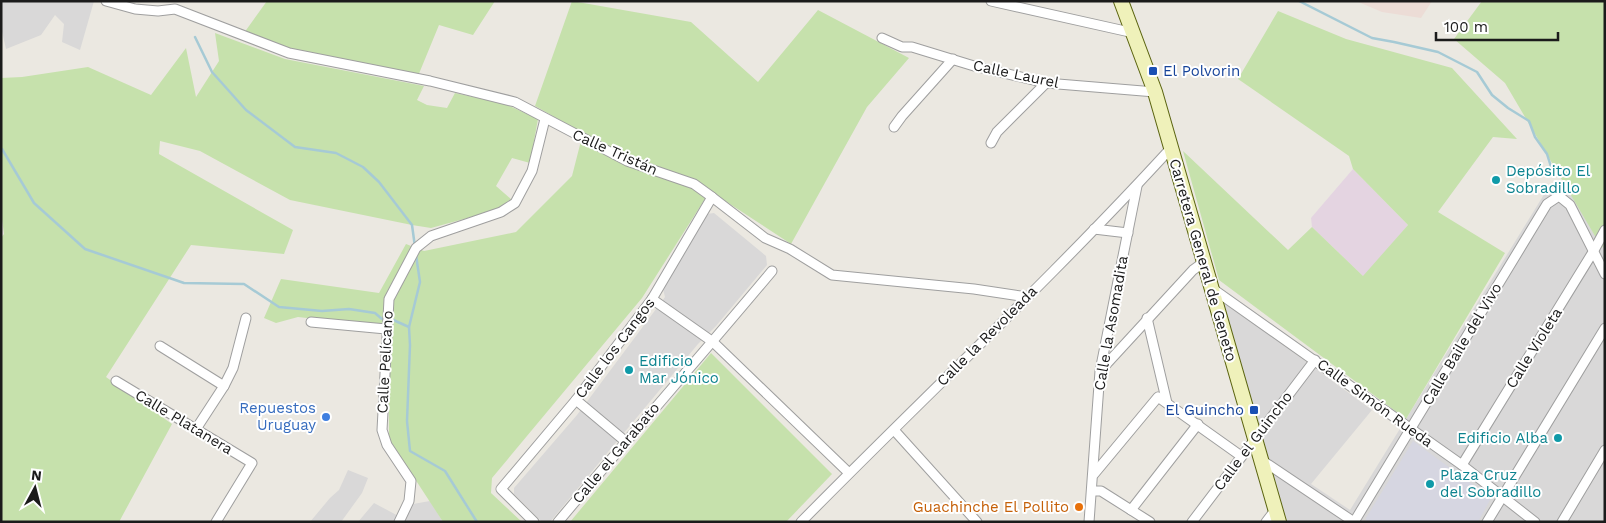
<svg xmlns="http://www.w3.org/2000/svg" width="1606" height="523" font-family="'Work Sans',sans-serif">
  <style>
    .residential { fill: #d9d8d8 }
    .industrial { fill: #e4d4e1 }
    .military { fill: #ecdcd6 }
    .grass { fill: #c6e1ac }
    .plaza { fill: #d6d6e1 }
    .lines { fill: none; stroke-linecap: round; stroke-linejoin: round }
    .stream { stroke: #a6cad5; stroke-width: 2.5 }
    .minor-casing { stroke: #9f9f9f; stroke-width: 11 }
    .secondary-casing { stroke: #5b6410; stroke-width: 16 }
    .minor { stroke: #fff; stroke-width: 9 }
    .secondary { stroke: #eff1ba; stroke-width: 14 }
    .transit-dot { fill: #1a4fb4; stroke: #fff; stroke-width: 2 }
    .culture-dot { fill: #0f9aa8; stroke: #fff; stroke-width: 2 }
    .shop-dot { fill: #3f7fe0; stroke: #fff; stroke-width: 2 }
    .food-dot { fill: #e8710a; stroke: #fff; stroke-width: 2 }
    .labels { text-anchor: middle; stroke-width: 4; stroke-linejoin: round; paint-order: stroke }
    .transit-label { font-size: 15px; fill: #164399; stroke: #fff; text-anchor: start }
    .street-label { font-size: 15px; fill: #1b1b1b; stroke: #fff }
    .culture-label { font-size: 15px; fill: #0d838f; stroke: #fff; text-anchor: start }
    .shop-label { font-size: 15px; fill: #366cbe; stroke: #fff; text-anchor: end }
    .food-label { font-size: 15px; fill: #c56008; stroke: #fff; text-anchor: end }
  </style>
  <rect width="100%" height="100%" fill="#ebe8e1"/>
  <!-- residential -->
  <g class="residential">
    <polygon points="1,1 94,1 80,50 62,42 64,24 55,15 41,35 6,49 1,27"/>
    <polygon points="1548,188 1572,196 1602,248 1605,243 1605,522 1284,522 1221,308 1226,303 1372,410 1311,484 1350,510"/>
    <polygon points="714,213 766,256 767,265 716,326 698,344 613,446 550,522 542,522 514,494 514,488 577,415 665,297 663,289 707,214"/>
    <polygon points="348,470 368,478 362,493 341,522 310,522 330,498 339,490"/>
    <polygon points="430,501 443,522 358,522 374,503 404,519 413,504"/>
  </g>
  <!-- industrial -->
  <polygon class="industrial" points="1353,169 1408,225 1364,277 1312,227 1311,218"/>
  <!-- military -->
  <polygon class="military" points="1356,1 1432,1 1421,18 1382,12"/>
  <!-- grass -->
  <g class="grass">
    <polygon points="267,1 495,1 473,35 439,25 418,76 293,51 244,33"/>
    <polygon points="572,1 691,22 758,82 818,10 909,58 867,107 791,244 710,191 642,298 492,478 491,493 522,522 443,522 389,439 388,327 298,317 276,323 264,318 281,279 379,293 406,244 424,251 516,232 572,176 583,133 535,106"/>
    <polygon points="1482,1 1605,1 1605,243 1602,248 1505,83 1454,39"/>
    <polygon points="1278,11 1346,39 1452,68 1517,139 1493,137 1438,212 1505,253 1406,419 1219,280 1183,151 1288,250 1312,227 1363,276 1408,225 1353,169 1349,156 1238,79"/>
    <polygon points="215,33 285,59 424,86 417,100 427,105 447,108 455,93 505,104 538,119 530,163 512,158 496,186 511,199 497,210 431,228 412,225 290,200 200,151 160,141 159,154 293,230 284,254 191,245 106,377 172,424 119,522 1,522 1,238 4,234 1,212 1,78 22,77 88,67 151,95 186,48 196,97 219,61"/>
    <polygon points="711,353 832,474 786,522 570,522"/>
  </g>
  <!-- plaza -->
  <polygon class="plaza" points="1413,441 1490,497 1490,500 1478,522 1366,522 1366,518"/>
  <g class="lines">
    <!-- stream -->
    <g class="stream">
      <polyline points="1299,1 1372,38 1394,42 1438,52 1477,72 1492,95 1508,108 1529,121 1535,137 1547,154 1552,170"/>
      <polyline points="195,37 212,72 246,110 295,147 336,153 363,167 379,182 412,225 415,247"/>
      <polyline points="2,149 34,203 85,249 184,283 244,284 279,307 322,311 349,309 375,313 382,319"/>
      <polyline points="391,319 409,327 410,345 407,421 410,451 445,471 477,522"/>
      <polyline points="409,327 420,282 416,255"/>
    </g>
    <!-- minor casing -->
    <g class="minor-casing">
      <g id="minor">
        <polyline points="106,1 135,9 158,11 175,9 289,53 430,81 515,102 627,161 694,184 712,197 765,238 790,249 832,275 974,289 1027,297"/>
        <polyline points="991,1 1134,33"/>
        <polyline points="882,38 902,47 912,47 974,66 1046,83 1155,92"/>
        <polyline points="894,127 902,116 953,59"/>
        <polyline points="991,143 997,132 1046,83"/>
        <polyline points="1094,229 1128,233"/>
        <polyline points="1213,289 1462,465 1535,522"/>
        <polyline points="652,299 713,342 849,473"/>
        <polyline points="1147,318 1167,403"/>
        <polyline points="311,322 386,329"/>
        <polyline points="160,346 224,386"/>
        <polyline points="1101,370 1193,270 1204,262"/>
        <polyline points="116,381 252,463 216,522"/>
        <polyline points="576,400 625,441"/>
        <polyline points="196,429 224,386 233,368 246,318"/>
        <polyline points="894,430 977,522"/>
        <polyline points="1260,459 1354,522"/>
        <polyline points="1462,465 1593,252 1605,230"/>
        <polyline points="1094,474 1158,397 1241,456"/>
        <polyline points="1093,491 1101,491 1150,522"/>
        <polyline points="1131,510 1198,424"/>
        <polyline points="399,522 409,501 411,481 387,445 382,430 389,299 416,248 431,236 501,212 515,203 532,171 545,119"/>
        <polyline points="534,522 501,489 576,400 652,299 712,197"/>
        <path d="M558,522C629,437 702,355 772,271"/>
        <path d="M801,522C924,397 1053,277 1171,148"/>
        <polyline points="1089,522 1100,371 1137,186"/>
        <polyline points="1192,522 1315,360"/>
        <polyline points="1266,522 1276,509"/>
        <polyline points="1354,522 1547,204 1559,196 1570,205 1605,274"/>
        <polyline points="1487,522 1605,328"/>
        <polyline points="1562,522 1605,450"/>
      </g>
    </g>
    <!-- secondary casing -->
    <g class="secondary-casing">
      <polyline id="secondary" points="1121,1 1155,92 1279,522"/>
    </g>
    <!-- minor -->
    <use href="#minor" class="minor"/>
    <!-- secondary -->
    <use href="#secondary" class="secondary"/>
  </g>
  <!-- markers -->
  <g class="transit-dot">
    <rect x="1148" y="66" width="10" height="10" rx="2.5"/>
    <rect x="1249" y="405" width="10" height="10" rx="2.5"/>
  </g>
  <g class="culture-dot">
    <circle cx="1496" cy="180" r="5"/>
    <circle cx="629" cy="370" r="5"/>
    <circle cx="1558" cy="438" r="5"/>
    <circle cx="1430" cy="484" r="5"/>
  </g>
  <circle class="shop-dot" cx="326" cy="417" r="5"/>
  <circle class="food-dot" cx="1079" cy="507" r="5"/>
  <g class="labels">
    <!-- transit labels -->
    <g class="transit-label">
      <text x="1163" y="76">El Polvorin</text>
      <text x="1244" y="415" text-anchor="end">El Guincho</text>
    </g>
    <!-- street labels -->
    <g class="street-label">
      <text transform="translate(1016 74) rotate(12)" y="5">Calle Laurel</text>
      <text transform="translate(615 152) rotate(24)" y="5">Calle Tristán</text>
      <text transform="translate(1203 260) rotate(74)" y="5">Carretera General de Geneto</text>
      <text transform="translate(1111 323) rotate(-80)" y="5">Calle la Asomadita</text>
      <text transform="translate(987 336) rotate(-45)" y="5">Calle la Revoleada</text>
      <text transform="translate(1462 344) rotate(-59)" y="5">Calle Baile del Vivo</text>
      <text transform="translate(615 348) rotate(-53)" y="5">Calle los Cangos</text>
      <text transform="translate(1534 348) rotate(-58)" y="5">Calle Violeta</text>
      <text transform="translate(385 362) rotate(-87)" y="5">Calle Pelícano</text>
      <text transform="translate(1375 403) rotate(36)" y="5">Calle Simón Rueda</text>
      <text transform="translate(184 422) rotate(31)" y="5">Calle Platanera</text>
      <text transform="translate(1253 441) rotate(-53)" y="5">Calle el Guincho</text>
      <text transform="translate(616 453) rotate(-50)" y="5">Calle el Garabato</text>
    </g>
    <!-- culture labels -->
    <g class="culture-label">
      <text x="1506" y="176">Depósito El<tspan x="1506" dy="17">Sobradillo</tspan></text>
      <text x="639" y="366">Edificio<tspan x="639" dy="17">Mar Jónico</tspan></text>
      <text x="1548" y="443" text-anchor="end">Edificio Alba</text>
      <text x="1440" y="480">Plaza Cruz<tspan x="1440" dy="17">del Sobradillo</tspan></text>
    </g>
    <!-- shop labels -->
    <g class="shop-label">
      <text x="316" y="413">Repuestos<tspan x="316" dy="17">Uruguay</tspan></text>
    </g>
    <!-- food labels -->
    <g class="food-label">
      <text x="1069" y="512">Guachinche El Pollito</text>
    </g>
  </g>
  <!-- border -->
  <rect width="1606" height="523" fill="none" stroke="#1b1b1b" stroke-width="5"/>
  <!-- north arrow -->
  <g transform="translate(35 488) rotate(7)" stroke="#ffffff" stroke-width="4" paint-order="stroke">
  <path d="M0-4L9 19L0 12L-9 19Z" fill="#1b1b1b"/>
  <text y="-8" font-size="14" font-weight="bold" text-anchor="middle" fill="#1b1b1b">N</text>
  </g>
  <!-- scale -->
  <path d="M1436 32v8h122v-8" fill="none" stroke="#1b1b1b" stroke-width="2.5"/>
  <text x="1444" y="32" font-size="15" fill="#1b1b1b" stroke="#ffffff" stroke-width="4" paint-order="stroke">100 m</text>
</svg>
